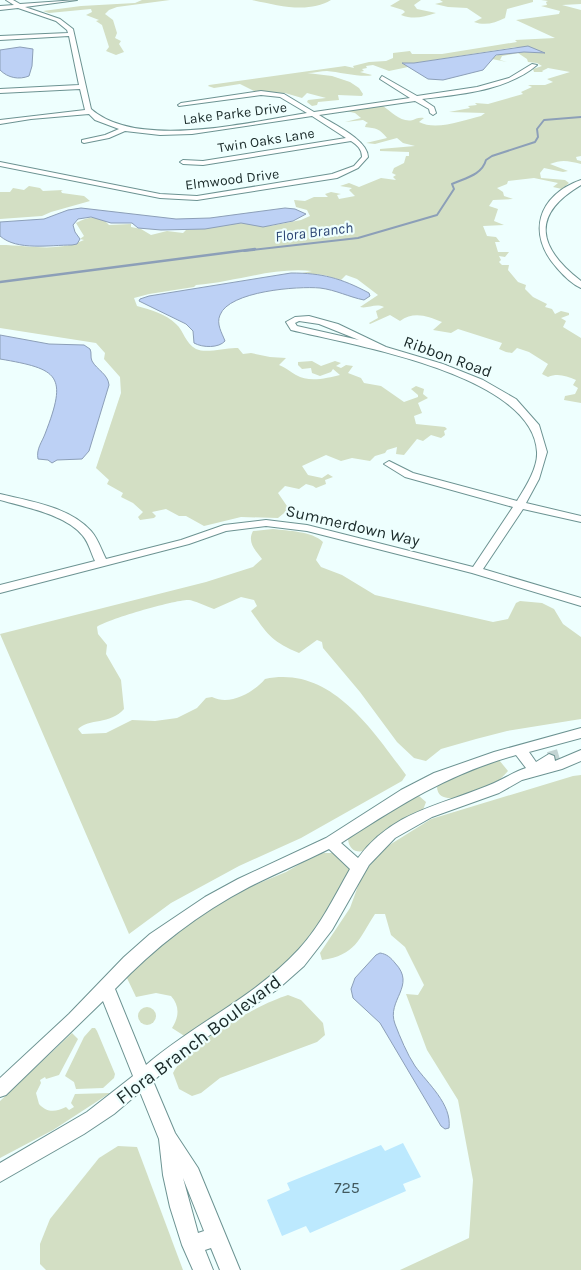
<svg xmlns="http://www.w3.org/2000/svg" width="581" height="1270" font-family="Karla,sans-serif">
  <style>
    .green { fill: #d3dfc4 }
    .water { fill: #bdd1f5; stroke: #8c9fb8 }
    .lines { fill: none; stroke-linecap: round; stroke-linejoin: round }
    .stream-far1 { stroke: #8c9fb8; stroke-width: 2 }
    .stream { stroke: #8c9fb8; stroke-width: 2.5 }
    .building { fill: #bce9fe }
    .street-tunnel { stroke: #c3d4d3; stroke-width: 14; stroke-dasharray: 14 7; stroke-linecap: butt }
    .street-casing { stroke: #6c9392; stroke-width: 2 }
    .street { fill: #fff; fill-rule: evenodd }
    .labels { text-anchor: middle; stroke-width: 4.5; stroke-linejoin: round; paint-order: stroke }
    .far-street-label { font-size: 14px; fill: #192928; stroke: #eefffe }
    .far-water-label { font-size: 15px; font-style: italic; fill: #2c4574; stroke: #eefffe }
    .street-label { font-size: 16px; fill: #192928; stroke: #eefffe }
    .near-number-label { font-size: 16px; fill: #42595e }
    .near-street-label { font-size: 19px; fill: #192928; stroke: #eefffe }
  </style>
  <rect width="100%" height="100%" fill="#eefffe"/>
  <!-- green -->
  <g class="green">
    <polygon points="142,0 170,0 117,7 109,10 105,14 113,20 117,33 115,38 121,41 119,44 124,52 116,55 106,51 109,47 102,25 96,21 99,20 86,15 92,12 91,9 49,13 43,11 81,6 135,3"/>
    <path d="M252,0H331C308,14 277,5 252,0Z"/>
    <path d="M400,0H421L414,5L417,9L436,13C423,17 414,20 401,15L405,12L403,10L390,6Z"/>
    <path d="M440,0H533V2L507,9L505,18C495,23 485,26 474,22L482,18L467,8L448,7L435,4L443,2Z"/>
    <path d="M541,0H581V4L562,5L581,10V156L576,157L577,160L581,161V164C569,161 562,159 550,164L568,171L563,172L544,168L540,173L541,178L565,180L569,183L562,189L553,187L558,183L534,178L508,181L507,184L497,188L503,192L504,196L513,199L493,200L489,206L498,209L494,221L504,225L483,226L487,236L496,237L500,242H495L498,252H509L505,257L499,256L501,260L499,262L502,265H509L508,270L518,282L526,285L525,289L533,297L547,304L545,307L552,309L555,314L561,311L569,313V315L561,318L566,321L563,327L581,338V403L564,400L565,396L575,394L578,388L573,385L576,380C566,376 558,373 548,377L542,374L548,364L529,352L517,348L512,353L506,352L499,349L502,343L458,329L451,333L433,330L442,322C427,316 414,311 400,321L390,315L370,324L369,323L378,318L376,311L384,307C375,303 368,309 360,307L378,295L357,279L346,275L341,280L324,275L302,273L312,271C272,267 236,282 196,285L194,287L149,294L134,298L137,306C151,310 166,314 176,324C184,331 185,343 196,349C207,354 226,347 238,348L243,354L251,353L270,357L286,358L279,365C287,368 290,372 296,375C309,383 327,378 340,375L333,369L331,372L320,376L312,373L311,368L302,369L298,365V362L312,361L321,366L335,361L341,363L336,366L341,368L346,365L353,366L348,373L361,378L364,383L381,386L404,402L418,397V395L411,389L416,386L424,389L423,394L428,398L418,403L422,413L414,416L416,424L445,427L447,429L444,431L445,435L441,438L431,435L423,441L417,439L404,455L396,454L397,447L387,450L385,453L375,456L370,461L352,458L341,461L326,455L302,466L308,475L322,478L328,474L333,477L325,480L326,484L316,488L313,486L306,484L299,489L285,486L278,493L289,509L278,518L241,517L204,526L186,516H179L166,509L152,512L156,516L154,518L140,520L138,517L143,512L133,503L121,497L123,493L107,484L109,480L96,468L121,393L120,377L104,359L105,353L96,343L0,328V245C31,245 54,253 84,240L80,239L84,236L76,223C88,217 99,214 109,225L131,224V227L141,229L151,235L167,231L183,233L186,230L241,223L270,226L301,220L310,216L307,210L296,207L294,200L305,201L314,197H328L325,194L331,192L341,194L337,195L339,199L355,196L349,190L352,188L340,186L349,183L359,187L381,178L396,180L393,177L396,175L392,173L394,168L404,163L406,156H409V152L380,151V149L415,146L403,143L397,138L375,144L366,143L387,138C380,129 376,128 365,127L366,124L368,123L363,120L345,122L361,118L355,113L346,111L383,106C392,112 401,123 413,120C416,119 418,117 424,118L419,122C436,131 464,120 481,116L485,113L449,112L470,108L468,106L477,105L475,103L488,104L523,94L521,92L532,87L528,85H545L553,82L547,79L570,72L548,68L542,71L543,72H534L533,69L542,66L537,63L528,62L527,59L518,53L502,56L500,60L507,62L492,59C502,49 528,52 541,53L516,47L414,63H403L408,67L389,71L373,65L366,66L367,68L362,69L364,71L360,72L372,75C364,78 339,72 327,71C321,71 314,73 307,73L332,76L350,82L359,88L363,94L362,96L338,95L339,100L318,102L317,105L312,106L307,102L308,100L326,98L307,93L302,98L285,93L256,92L240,84L214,88L208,86L209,85L345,66L354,68L353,66L369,62L386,61L393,58V53L410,51L412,54H442L517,42L515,40L555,38L516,20L559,14L560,11L541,6L547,5L546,2L548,1Z"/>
    <polygon points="29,186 40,188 43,191 63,190 61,191 62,193 84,196 90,201 51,212 42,216 0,219 0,192 10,192 13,188 24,190"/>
    <path d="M273,529C288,531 312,531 323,542L316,560L321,567L342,575L375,595L493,622L508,619L516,603L520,601L542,603L554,609L563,624L581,637V719L507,731L476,739L441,749L426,761L414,758L397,742L360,692L323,648L322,642L317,640L299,653C272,642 267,634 251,611L257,606L254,600L241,597L214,609C208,607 193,600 189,600C177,599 105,620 97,627L98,634L107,645L106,654L121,680L124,709C110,725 89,718 78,729L82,734L106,733L132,720L155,721L177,718L197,708L206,698L212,697C230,706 253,693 265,679C331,665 372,730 406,775L402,781L301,838L239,866L171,903L129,934L0,634L206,582L253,567L262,559C255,550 247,542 253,531Z"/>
    <path d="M499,760L508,771C504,775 500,780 496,782C485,790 438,811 437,787L442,782Z"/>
    <path d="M581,775V1270H400L469,1238L473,1180L458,1100L427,1050L406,994L418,995L424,985L405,947L391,935L385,914H375C358,940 356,955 322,960L320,953L350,908L362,875L383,849L431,819L573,776Z"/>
    <path d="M419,796L426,802L423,810L392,826L364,851C355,853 349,849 348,839L413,797Z"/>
    <path d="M324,853H334L349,867V873L320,927L282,970L186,1037L172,1028C179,1017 180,1006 171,996L156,993L136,997L126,976L155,947L238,892L286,872L312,857Z"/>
    <path d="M288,995L301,1000L323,1023L325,1035L317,1042L220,1078L201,1093L192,1096L179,1089L173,1073C188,1044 256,1005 288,995Z"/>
    <circle cx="147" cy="1016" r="9"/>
    <polygon points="92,1028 95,1028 97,1031 115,1074 114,1078 103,1088 76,1089 74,1082 65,1076 84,1037"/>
    <path d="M72,1033L78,1039L59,1075L46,1079L45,1077L40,1080L41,1083L36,1093L39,1104C47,1113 56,1112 66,1107L69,1110L74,1107L71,1103L75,1094L110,1093L53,1130L0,1158V1101Z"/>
    <polygon points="118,1146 137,1147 183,1270 46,1270 40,1264 40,1244 50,1219 99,1158"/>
  </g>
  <!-- water -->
  <g class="water">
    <polygon points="528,46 545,53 524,52 496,55 483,70 443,80 428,79 402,63 414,63"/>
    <path d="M20,47L33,49L32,66L29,76C19,80 8,78 0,70V50Z"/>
    <path d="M81,208L176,219L210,218L285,208L295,209L306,214L293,221L263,227L241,223L205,229L161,230L138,228L132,223H111L91,217L78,219L73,225L75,232L80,239L77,244L72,245C50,245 17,251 0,236V222L44,219L68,210Z"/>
    <path d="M291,273C322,273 341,278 369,293L370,296L364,300C349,297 336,290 320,288C298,286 229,291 220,315C216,324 222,333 225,341C219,348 203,348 194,343L193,331L186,324L139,301L140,299L149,296Z"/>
    <path d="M0,335L49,344L84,345L90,349C92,353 90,357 92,361C97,370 108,374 109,385L89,451L82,459L57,460L52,463L48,460L38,459C36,449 42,442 45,434C68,375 59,369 0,359Z"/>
    <path d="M380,953C387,954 391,958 395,963C417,986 386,1000 395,1024C400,1037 407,1054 415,1066C428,1084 452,1104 449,1128L445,1129L441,1126L380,1023L353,998L351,989L355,978L376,955Z"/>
  </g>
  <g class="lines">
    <!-- stream-far1 -->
    <path class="stream-far1" d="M244,251L358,238L437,215L454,189L452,184C465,178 482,175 486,160L492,156L535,142L538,137L537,129L544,120L581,117"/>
    <!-- stream -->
    <polyline class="stream" points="0,282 255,249"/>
  </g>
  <!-- building -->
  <polygon class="building" points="403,1143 421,1177 403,1184 406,1191 310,1233 306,1226 282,1236 267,1200 290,1190 287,1183 381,1145 385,1151"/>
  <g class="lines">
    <!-- street-tunnel -->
    <polyline class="street-tunnel" points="549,759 559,756"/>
    <!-- street casing -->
    <g class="street-casing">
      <g id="street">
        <path d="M6,0H13L20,4L77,0L25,7L60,19L73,29L91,109C137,150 250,122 307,113L280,97L261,95L179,106L178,105L181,103L261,91L284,94L314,112L410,98L380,79L382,76L417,96L477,87L509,78L532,64L537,65C506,91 461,94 422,99L434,107L436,113L433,115L430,113L429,109L415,101L319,115C333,124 368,140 368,157L358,168L337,178L197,200L160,198L0,166V162L160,194L197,196L332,174L354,166L362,157C362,149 357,145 351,141L203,165L183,164L180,162L183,160L203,161L346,138L312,116L192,134L160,135L125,131L109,138L84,143L82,142V140L105,135L119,129L95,120L89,114L31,119L0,124V120L85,110L80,89L0,93V89L79,85L69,36L0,40V36L68,33L67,30L56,21L18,8L0,10V6L14,5Z"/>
        <path d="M581,180V185C530,215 538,248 581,281V288C572,284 563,275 557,268C526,234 538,195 581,180Z"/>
        <path d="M309,316L338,324L386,347L443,364L483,380L516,399L539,425L547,452L539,479L526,503L581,516V522L523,509L483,569L581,598V606L472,573L307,531L266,526L226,531L189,544L0,593V585L95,561C91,553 89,543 83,536C67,515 25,507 0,500V494C29,501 70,507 91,531C98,539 101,549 106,559L181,540L224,525L266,520L307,525L473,567L513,507L405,477L384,464L389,461L413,473L517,501C525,488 538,468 537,452C533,374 351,345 291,330L286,322L295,317ZM299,321L319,324L359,340L297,326L295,323Z"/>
        <path d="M581,728V738L529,752L536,762L549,754L554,756L555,761L581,750V761L562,769L522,780L499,793L432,817L395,838L369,865L332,930L304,966L278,989L191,1048L153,1081L175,1133L198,1168L240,1270H220L211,1248L205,1250L213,1270H193L182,1245L170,1207L163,1175L159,1139L140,1092L114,1114L84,1134L0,1182V1163L87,1112L133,1076L103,1001L6,1095L0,1097V1078L69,1014L124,957L150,934L205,897L238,879L326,838L401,790L434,773L494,752ZM516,755L526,768C511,773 501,781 487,786C438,806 392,812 358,858L341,843C400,805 448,774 516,755ZM329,849L350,869C334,897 321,925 299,949C255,997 195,1023 146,1065L115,989C154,948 199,913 249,887C275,874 303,862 329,849ZM183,1178L204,1231L198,1233Z"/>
      </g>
    </g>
    <!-- street -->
    <use href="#street" class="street"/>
  </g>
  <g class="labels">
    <!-- far-street labels -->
    <g class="far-street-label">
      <text transform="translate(235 113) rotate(-7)" y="5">Lake Parke Drive</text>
      <text transform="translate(266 140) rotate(-9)" y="5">Twin Oaks Lane</text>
      <text transform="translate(232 179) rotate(-7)" y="5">Elmwood Drive</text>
    </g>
    <!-- far-water labels -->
    <g class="far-water-label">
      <text transform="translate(314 232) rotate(-7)" y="5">Flora Branch</text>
    </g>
    <!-- street labels -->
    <g class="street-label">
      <text transform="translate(448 356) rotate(20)" y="6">Ribbon Road</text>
      <text transform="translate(353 525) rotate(13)" y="6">Summerdown Way</text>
    </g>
    <!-- near-number labels -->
    <g class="near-number-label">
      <text x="347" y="1193">725</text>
    </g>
    <!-- near-street labels -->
    <g class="near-street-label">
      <text transform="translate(198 1039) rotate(-37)" y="7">Flora Branch Boulevard</text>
    </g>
  </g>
</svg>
